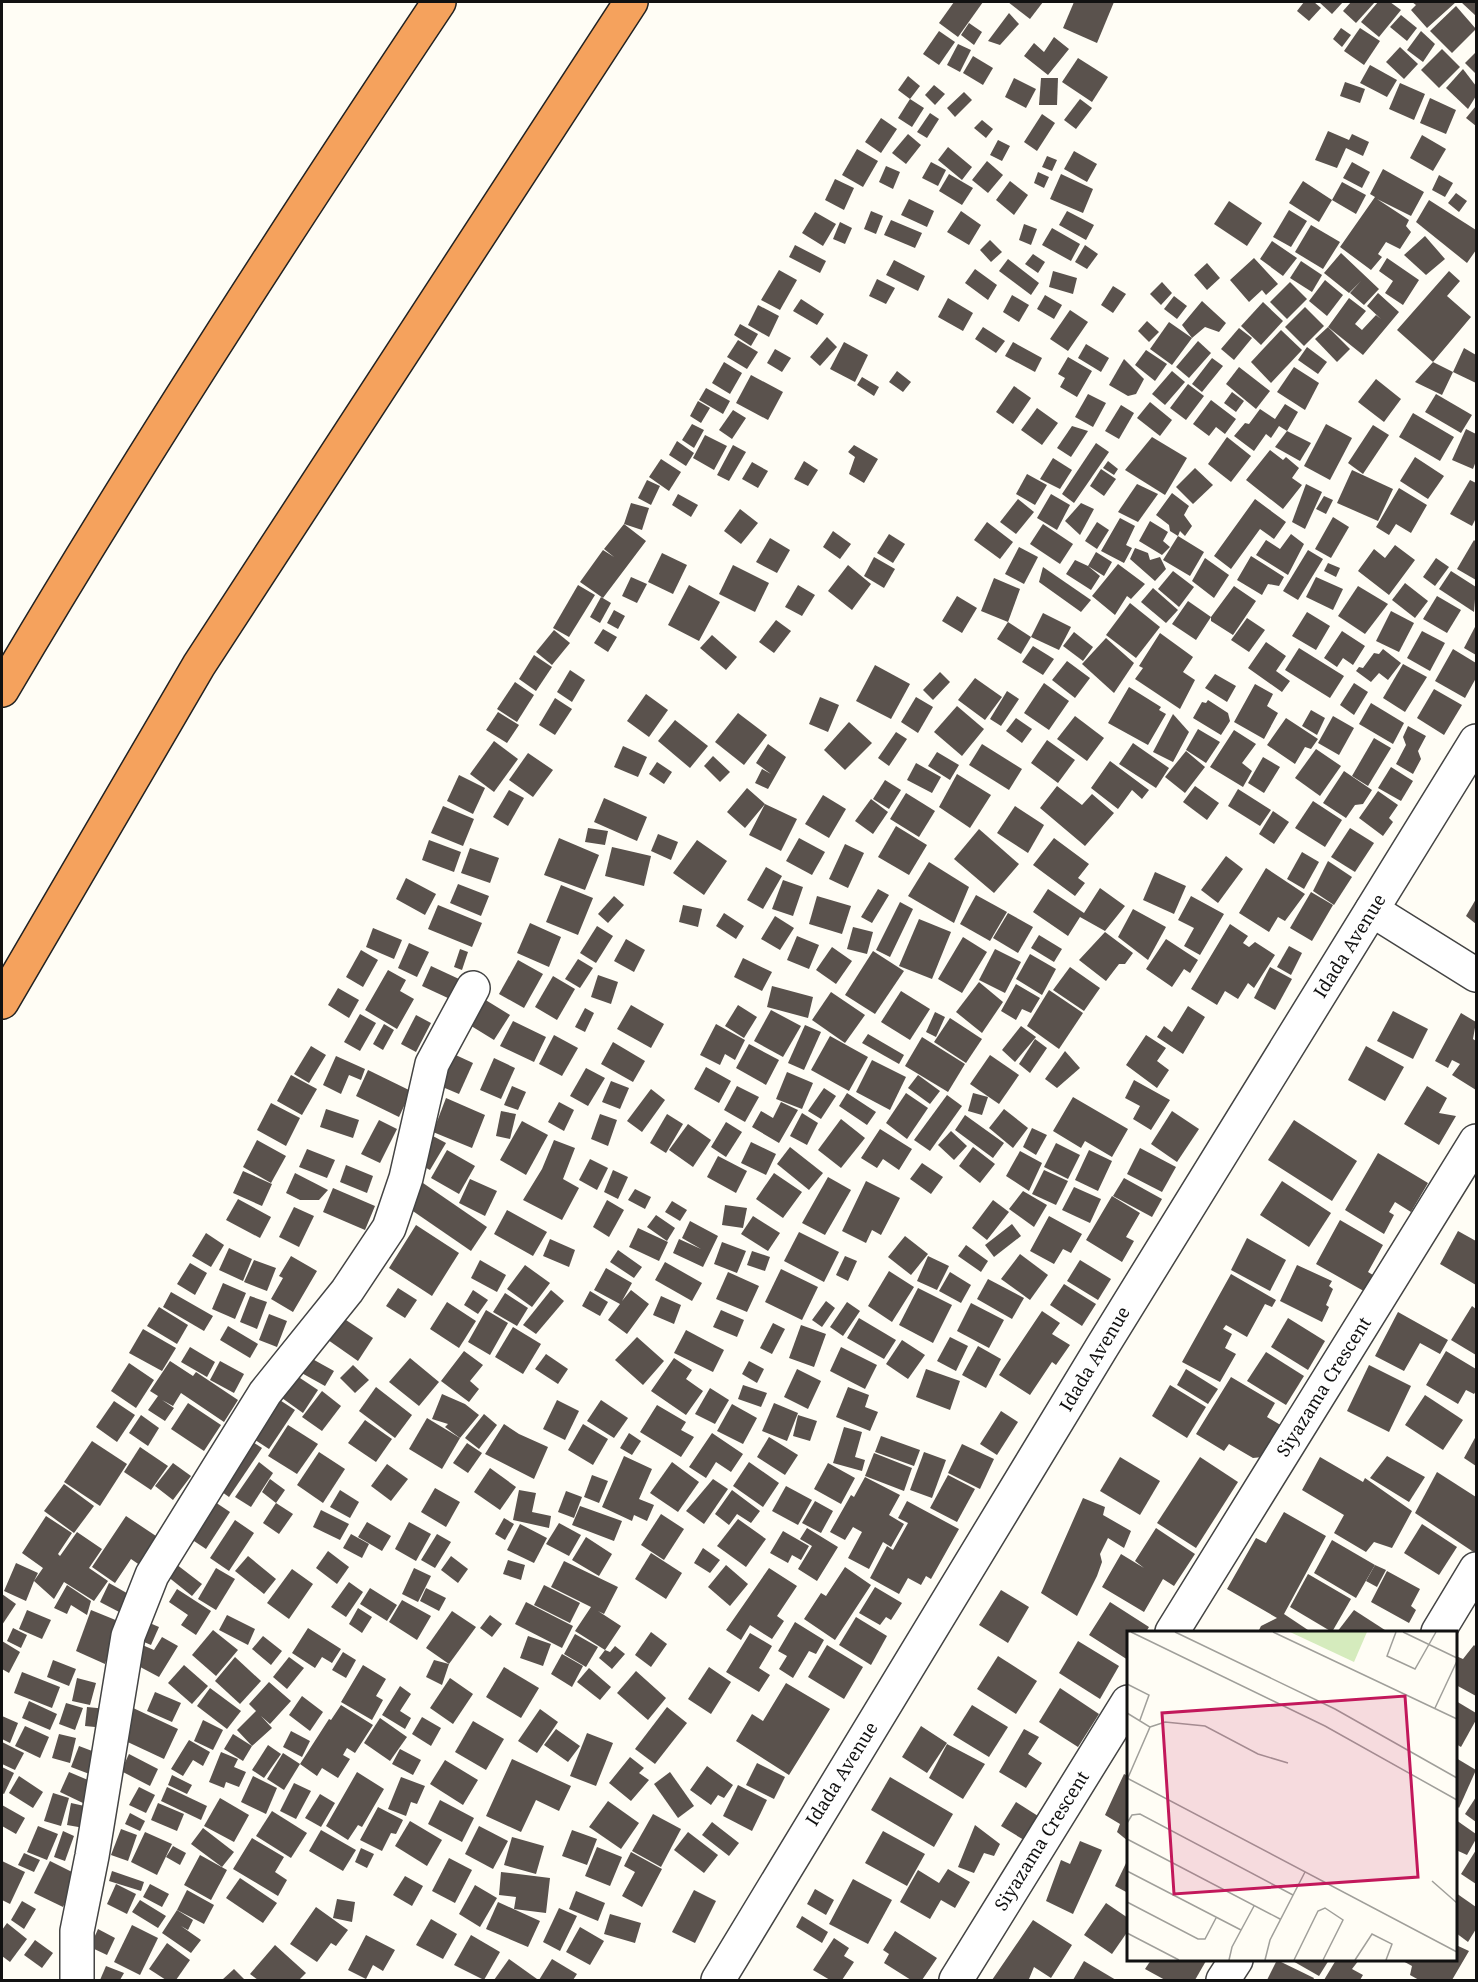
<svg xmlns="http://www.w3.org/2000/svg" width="1478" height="1982" font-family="'Noto Serif',serif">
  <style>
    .building { fill: #5a524d }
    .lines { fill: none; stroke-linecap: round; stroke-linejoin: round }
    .minor-casing { stroke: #444; stroke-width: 36 }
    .tertiary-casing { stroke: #444; stroke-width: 36 }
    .motorway-casing { stroke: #222; stroke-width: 36 }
    .minor { stroke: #fff; stroke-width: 33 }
    .tertiary { stroke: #fff; stroke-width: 33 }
    .motorway { stroke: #f5a25d; stroke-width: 33 }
    .labels { text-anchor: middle; stroke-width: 6; stroke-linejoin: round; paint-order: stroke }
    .street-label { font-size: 18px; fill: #111; stroke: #fff }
    .inset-road { fill: none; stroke: #a09f9a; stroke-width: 1.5 }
    .view { fill: #c2185b; fill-opacity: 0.15; stroke: #c2185b; stroke-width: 3 }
    .inset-edge { fill: none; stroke: #111; stroke-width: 3 }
  </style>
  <rect width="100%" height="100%" fill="#fffdf5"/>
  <!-- building -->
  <g class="building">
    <polygon points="954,2 983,2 958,37 939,23"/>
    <polygon points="1008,2 1043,2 1030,19"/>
    <polygon points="1074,2 1114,2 1097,43 1063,28"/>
    <polygon points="1304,2 1314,2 1321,8 1309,21 1297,11"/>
    <polygon points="1319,2 1343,2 1332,14"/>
    <polygon points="1351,2 1375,2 1356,23 1343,11"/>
    <polygon points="1378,2 1390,2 1401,10 1379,37 1361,22"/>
    <polygon points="1412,2 1456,2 1427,28 1411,10 1416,5"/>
    <polygon points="1461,2 1476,2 1476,16"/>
    <polygon points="1456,6 1476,29 1452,53 1430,31"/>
    <polygon points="1009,13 1019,24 1000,45 988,41"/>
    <polygon points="1401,15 1417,28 1407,41 1390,27"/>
    <polygon points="969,23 982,32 974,45 961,35"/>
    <polygon points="1341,28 1351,35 1342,47 1333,39"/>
    <polygon points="1360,28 1380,41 1364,65 1344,51"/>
    <polygon points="939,31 955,42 939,65 923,54"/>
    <polygon points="1421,31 1435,44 1423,62 1407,50"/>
    <polygon points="1054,37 1069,49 1048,75 1024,56 1034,43 1044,52"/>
    <polygon points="958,44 971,50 960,72 947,65"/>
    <polygon points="1400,47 1418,64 1404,79 1386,62"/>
    <polygon points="1442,49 1460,67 1439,88 1421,70"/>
    <polygon points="1476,52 1476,74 1465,63"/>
    <polygon points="973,56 993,68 983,85 963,73"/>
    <polygon points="1078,58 1108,77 1092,102 1062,82"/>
    <polygon points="1370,65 1397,80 1387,97 1360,83"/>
    <polygon points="1463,69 1476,86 1476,96 1468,109 1446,88"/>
    <polygon points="908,76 920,86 910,99 898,90"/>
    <polygon points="1014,78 1036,89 1026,108 1005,97"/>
    <polygon points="1041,78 1058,78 1057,105 1039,105"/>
    <polygon points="1345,82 1365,89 1360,103 1340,96"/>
    <polygon points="1400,83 1425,94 1414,120 1389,109"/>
    <polygon points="934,85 945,94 935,105 925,95"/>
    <polygon points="964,92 972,100 955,117 947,108"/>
    <polygon points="1430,98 1456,110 1446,134 1420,123"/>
    <polygon points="910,99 924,108 912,127 898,118"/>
    <polygon points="1080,99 1092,108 1076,129 1064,120"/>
    <polygon points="1476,106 1476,126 1466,118"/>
    <polygon points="930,113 939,119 927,138 917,132"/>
    <polygon points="1042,114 1055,123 1037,151 1024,142"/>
    <polygon points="881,118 897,129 881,153 865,142"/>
    <polygon points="982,120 993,129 986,138 974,128"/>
    <polygon points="1328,131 1349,140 1352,134 1369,142 1363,156 1346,148 1337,168 1315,160"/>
    <polygon points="908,134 921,145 906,164 892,153"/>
    <polygon points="1422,135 1446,149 1433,171 1410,158"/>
    <polygon points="998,140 1010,146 1002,161 990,155"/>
    <polygon points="948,147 972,167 962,180 938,160"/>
    <polygon points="857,149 878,161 863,187 842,175"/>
    <polygon points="1074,151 1097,164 1087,182 1064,169"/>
    <polygon points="1047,156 1057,160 1052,171 1042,167"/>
    <polygon points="987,161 1003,175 988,193 972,180"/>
    <polygon points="931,162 946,170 938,186 922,178"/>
    <polygon points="1352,162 1370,172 1362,188 1343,178"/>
    <polygon points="886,166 900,172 893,189 879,182"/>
    <polygon points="1383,169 1424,192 1411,216 1377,199 1409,220 1406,226 1411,232 1400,249 1386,242 1378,254 1382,257 1371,270 1340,247 1375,197 1370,194"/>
    <polygon points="1038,172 1049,177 1044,188 1034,183"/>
    <polygon points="949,174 973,188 962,205 939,191"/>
    <polygon points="1061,174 1093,189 1083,213 1050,199"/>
    <polygon points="1439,175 1453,183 1445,197 1432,190"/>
    <polygon points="835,179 854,188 844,210 825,200"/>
    <polygon points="1010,181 1028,195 1014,215 996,200"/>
    <polygon points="1303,181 1332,200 1319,222 1289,203"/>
    <polygon points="1342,182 1366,195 1356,214 1332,200"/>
    <polygon points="1456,193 1467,201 1459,212 1448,203"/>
    <polygon points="909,199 934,211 927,227 901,215"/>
    <polygon points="1429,200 1476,230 1476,250 1467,263 1416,222"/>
    <polygon points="1229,201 1262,223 1247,246 1214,224"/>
    <polygon points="1289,210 1307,221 1291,247 1273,237"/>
    <polygon points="871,211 883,216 876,234 864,229"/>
    <polygon points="961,211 981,225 969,245 947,232"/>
    <polygon points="1067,211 1094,225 1086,240 1059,225"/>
    <polygon points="815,212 836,224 823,246 802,233"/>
    <polygon points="891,220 922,233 915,248 884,235"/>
    <polygon points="840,222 852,228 845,244 833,239"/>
    <polygon points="1024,224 1037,229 1031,245 1019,240"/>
    <polygon points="1311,225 1340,242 1323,269 1295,252"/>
    <polygon points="1052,228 1080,244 1071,261 1042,245"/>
    <polygon points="1425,236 1445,259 1426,275 1404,255"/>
    <polygon points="990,240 1002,252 991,262 980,250"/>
    <polygon points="1272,241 1297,258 1283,276 1260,259"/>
    <polygon points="795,245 826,261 820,273 789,257"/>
    <polygon points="1085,245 1098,254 1087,269 1075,262"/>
    <polygon points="1341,253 1379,289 1364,305 1350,293 1361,281 1349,293 1324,273"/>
    <polygon points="1033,254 1045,262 1038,273 1025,264"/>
    <polygon points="1254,258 1278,284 1266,295 1262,290 1249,302 1230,280"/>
    <polygon points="1387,258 1419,280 1403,305 1385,293 1393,281 1379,271"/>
    <polygon points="1008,259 1039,283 1031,295 999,271"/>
    <polygon points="894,260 925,276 918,291 886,275"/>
    <polygon points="1301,261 1322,275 1312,292 1290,278"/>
    <polygon points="1207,263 1220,278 1207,290 1194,275"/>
    <polygon points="975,269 997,285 988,300 965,283"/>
    <polygon points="779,270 797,280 780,310 761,300"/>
    <polygon points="1053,271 1077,278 1073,294 1049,287"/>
    <polygon points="1449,271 1460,281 1447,296 1471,317 1433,362 1397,330"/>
    <polygon points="877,279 895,288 886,304 869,296"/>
    <polygon points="1325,280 1343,295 1327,316 1309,301"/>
    <polygon points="1162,282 1172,293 1161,305 1150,294"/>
    <polygon points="1290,282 1307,299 1287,319 1270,302"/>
    <polygon points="1113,286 1126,294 1113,313 1101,305"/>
    <polygon points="1378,293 1399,312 1363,355 1328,327 1349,298 1366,311 1355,324 1362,330 1376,315 1381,319 1367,306"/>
    <polygon points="1012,295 1029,305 1019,322 1003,312"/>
    <polygon points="1045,295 1062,305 1054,319 1037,309"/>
    <polygon points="1174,296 1187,306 1177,319 1164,309"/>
    <polygon points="948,298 973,313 963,331 938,317"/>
    <polygon points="801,299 824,314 817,325 793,311"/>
    <polygon points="1202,301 1226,323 1219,332 1205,327 1192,338 1182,325"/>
    <polygon points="1263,302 1283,321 1261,345 1241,326"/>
    <polygon points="758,305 779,316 769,337 748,325"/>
    <polygon points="1305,307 1324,326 1304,346 1285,327"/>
    <polygon points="1070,310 1088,322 1068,351 1050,339"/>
    <polygon points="1147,321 1159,332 1149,342 1138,331"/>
    <polygon points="1169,322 1192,338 1172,365 1150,349"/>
    <polygon points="740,324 758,334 751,346 734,335"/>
    <polygon points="983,327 1005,341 996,353 975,339"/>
    <polygon points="1328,327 1350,349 1337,362 1315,339"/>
    <polygon points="1239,328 1252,338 1234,360 1221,349"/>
    <polygon points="1281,330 1302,350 1271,383 1251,362"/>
    <polygon points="827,337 837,347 820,366 810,357"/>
    <polygon points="738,340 758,352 747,369 727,357"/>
    <polygon points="1198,341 1211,353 1189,378 1176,367"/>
    <polygon points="844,342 868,355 855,382 830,369"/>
    <polygon points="1013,342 1042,358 1035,372 1005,356"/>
    <polygon points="1086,344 1109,358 1101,372 1078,358"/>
    <polygon points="1307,347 1327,362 1318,374 1298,360"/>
    <polygon points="1464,348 1476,355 1476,383 1453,372"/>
    <polygon points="775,349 791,358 782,372 767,363"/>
    <polygon points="1146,350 1167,364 1155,381 1135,365"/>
    <polygon points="1068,357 1092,371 1077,397 1060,387 1065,378 1058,374"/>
    <polygon points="1212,358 1223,366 1202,392 1192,384"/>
    <polygon points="1124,359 1144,379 1136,394 1128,396 1109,385"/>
    <polygon points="724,362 742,373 730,394 712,383"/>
    <polygon points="1433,362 1453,372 1442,395 1415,382"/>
    <polygon points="1239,367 1270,391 1256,409 1226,384"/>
    <polygon points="1294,367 1319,383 1305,410 1277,392"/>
    <polygon points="897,371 911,382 903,392 889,382"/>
    <polygon points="1172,371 1185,382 1165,405 1152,394"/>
    <polygon points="751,375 783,392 768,420 736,403"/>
    <polygon points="862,377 879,387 874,396 857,385"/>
    <polygon points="1376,379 1401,399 1384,422 1358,402"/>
    <polygon points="1188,384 1204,396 1186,420 1170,408"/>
    <polygon points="1014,386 1031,398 1013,424 996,412"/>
    <polygon points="706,388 730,401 723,414 699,400"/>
    <polygon points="1232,392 1244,401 1236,412 1224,403"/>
    <polygon points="1088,394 1106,403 1093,427 1075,417"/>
    <polygon points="1436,394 1472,415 1461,433 1425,412"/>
    <polygon points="1211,400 1236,419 1225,434 1216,427 1209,436 1193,424"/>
    <polygon points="698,401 710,408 701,423 690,416"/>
    <polygon points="1150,402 1172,420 1160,436 1137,418"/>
    <polygon points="1285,404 1298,412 1287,431 1279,426 1271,438 1266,434 1254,451 1234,436 1245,423 1249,424 1260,409 1275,419"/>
    <polygon points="1121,405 1134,413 1119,439 1105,431"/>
    <polygon points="1037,408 1058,423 1042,445 1021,430"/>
    <polygon points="733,410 746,418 732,439 719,430"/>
    <polygon points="1413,413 1454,437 1440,461 1399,437"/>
    <polygon points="692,424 704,430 694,448 682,440"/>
    <polygon points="1326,424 1352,438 1330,480 1304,466"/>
    <polygon points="1373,425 1389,435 1363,474 1348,463"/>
    <polygon points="1072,426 1088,431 1071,457 1057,448"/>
    <polygon points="1466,429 1476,434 1476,461 1473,469 1452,460"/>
    <polygon points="1287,431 1311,443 1300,461 1275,447"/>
    <polygon points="705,435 727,446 714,470 693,458"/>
    <polygon points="1152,437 1187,458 1165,495 1125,470"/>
    <polygon points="1227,437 1251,456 1231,482 1208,464"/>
    <polygon points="677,441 694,453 686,466 669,455"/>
    <polygon points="1096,443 1109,452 1074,503 1062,494"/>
    <polygon points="733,445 746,452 729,481 717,475"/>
    <polygon points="854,445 878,459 864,483 849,474 855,457 848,452"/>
    <polygon points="1270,450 1283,460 1286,457 1299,468 1292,478 1302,485 1283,509 1246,480"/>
    <polygon points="1415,457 1444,476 1428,499 1400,481"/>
    <polygon points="1053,458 1072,470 1060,489 1040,479"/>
    <polygon points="661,459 681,472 669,491 649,477"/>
    <polygon points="804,461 818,470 808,486 794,479"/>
    <polygon points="1108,461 1118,469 1114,475 1103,468"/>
    <polygon points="752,462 768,471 758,488 742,479"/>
    <polygon points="1195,468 1213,485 1193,504 1176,487"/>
    <polygon points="1101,469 1116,479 1104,496 1090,486"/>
    <polygon points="1352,470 1393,489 1378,521 1337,503"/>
    <polygon points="1027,474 1047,485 1035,505 1016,494"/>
    <polygon points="647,480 660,486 651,505 638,498"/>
    <polygon points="1470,480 1476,483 1476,518 1472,526 1450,514"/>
    <polygon points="1137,484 1158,494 1138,522 1118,512"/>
    <polygon points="1306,484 1322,492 1305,529 1292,522"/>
    <polygon points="1399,488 1427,505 1411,533 1396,524 1389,535 1376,527"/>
    <polygon points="1172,493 1189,506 1184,515 1192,526 1185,536 1180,531 1178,536 1170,531 1169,525 1156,515"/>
    <polygon points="678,494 698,505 691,517 672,505"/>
    <polygon points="1051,494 1070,505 1057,530 1037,518"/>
    <polygon points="1324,496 1333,500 1326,514 1316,509"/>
    <polygon points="1018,499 1034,512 1016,534 1000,522"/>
    <polygon points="1255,499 1286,522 1274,539 1260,529 1231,569 1214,556"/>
    <polygon points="631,503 649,508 642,530 624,524"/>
    <polygon points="1081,503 1094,509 1080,535 1065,521"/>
    <polygon points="740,509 758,523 741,544 724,531"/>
    <polygon points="1333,517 1349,527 1331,558 1315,549"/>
    <polygon points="1120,518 1135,526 1126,545 1132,548 1124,563 1101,551"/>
    <polygon points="1150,521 1168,532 1163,541 1170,547 1162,555 1139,541"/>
    <polygon points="987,522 1013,542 1000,559 974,540"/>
    <polygon points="1097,522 1109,530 1097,549 1085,541"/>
    <polygon points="624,524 646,541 603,598 580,582 603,550 614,557 604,549"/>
    <polygon points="1043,524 1073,544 1060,564 1030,544"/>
    <polygon points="833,531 851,544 840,559 823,547"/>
    <polygon points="889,534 905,544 893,563 877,553"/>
    <polygon points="1291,534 1304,544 1288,575 1256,555 1266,540 1280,549"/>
    <polygon points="1178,536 1204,552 1190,576 1163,560"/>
    <polygon points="770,538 790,550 777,573 756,562"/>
    <polygon points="1474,540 1476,542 1476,580 1457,569"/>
    <polygon points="1395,545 1415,560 1389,595 1358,571 1374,549 1385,558"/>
    <polygon points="1019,547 1038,557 1024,584 1005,574"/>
    <polygon points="1135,548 1148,553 1150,560 1160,557 1166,569 1155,581 1130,559"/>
    <polygon points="1308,550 1323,559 1298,600 1283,591"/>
    <polygon points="1096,552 1112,562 1104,576 1088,566 1100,576 1091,590 1066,574 1075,560 1088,566"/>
    <polygon points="662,553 687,565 673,594 648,582"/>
    <polygon points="1251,556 1284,577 1279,586 1268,584 1262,595 1237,580"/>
    <polygon points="874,557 895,569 884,588 864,576"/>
    <polygon points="1205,558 1229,575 1214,598 1192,581"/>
    <polygon points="1436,558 1449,567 1435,586 1423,577"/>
    <polygon points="1328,563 1340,568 1336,577 1324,571"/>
    <polygon points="1118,564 1145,584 1131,599 1127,596 1115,615 1092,596"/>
    <polygon points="733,565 769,583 755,612 719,594"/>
    <polygon points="848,565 871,584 852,610 828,591"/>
    <polygon points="1043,567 1091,600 1081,612 1039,582"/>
    <polygon points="1173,571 1194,587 1179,607 1158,589"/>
    <polygon points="1451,571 1476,587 1474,612 1439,589"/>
    <polygon points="631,577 647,584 637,603 622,596"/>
    <polygon points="1316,577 1343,589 1333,610 1306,597"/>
    <polygon points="994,578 1020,589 1008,622 981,611"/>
    <polygon points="1405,583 1428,601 1415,618 1392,600"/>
    <polygon points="578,585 595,595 569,637 553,628"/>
    <polygon points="689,585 720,602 699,641 668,625"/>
    <polygon points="798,585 815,595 802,616 785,607"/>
    <polygon points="1234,586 1256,601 1233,635 1211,621 1211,617 1196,640 1172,624 1188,601 1211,617"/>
    <polygon points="1358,586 1388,604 1365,634 1338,616"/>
    <polygon points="1153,588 1178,610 1166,623 1141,602"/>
    <polygon points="957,596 977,608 962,633 942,621"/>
    <polygon points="1437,596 1461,610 1447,633 1423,619"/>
    <polygon points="601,597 611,603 600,623 590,617"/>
    <polygon points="1130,603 1160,627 1136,658 1106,635"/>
    <polygon points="614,610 625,616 618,629 607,623"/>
    <polygon points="1391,611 1414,623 1399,652 1376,641"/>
    <polygon points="1307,612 1330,626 1316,650 1292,636"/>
    <polygon points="1043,613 1071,627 1059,650 1031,637"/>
    <polygon points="1247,618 1265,630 1249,652 1231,640"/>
    <polygon points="776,620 791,631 774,653 759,642"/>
    <polygon points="1008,622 1031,637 1021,654 997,639"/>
    <polygon points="1476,625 1476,655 1464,648"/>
    <polygon points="603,629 617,637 608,652 594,643"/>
    <polygon points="554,630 570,643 552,665 536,652"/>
    <polygon points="1342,631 1365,646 1353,665 1343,658 1337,667 1324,658"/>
    <polygon points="1422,631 1445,643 1430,671 1407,658"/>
    <polygon points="1074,632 1093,647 1083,661 1063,646"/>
    <polygon points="1160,633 1193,657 1183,672 1195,680 1180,709 1135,679 1143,668 1139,666"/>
    <polygon points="712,635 737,657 726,670 700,648"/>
    <polygon points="1106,638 1134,663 1114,693 1082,664"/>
    <polygon points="1266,642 1286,656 1276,671 1290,681 1282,692 1248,668"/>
    <polygon points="1033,646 1054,659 1043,675 1022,662"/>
    <polygon points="1299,648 1344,676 1330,698 1285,670"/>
    <polygon points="1383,649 1401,663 1388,680 1379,673 1371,682 1356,671 1359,667 1363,668 1374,653 1379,654"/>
    <polygon points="1453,649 1476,663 1476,678 1465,698 1435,681"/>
    <polygon points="534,655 552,667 536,691 519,679"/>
    <polygon points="1067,661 1090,678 1075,698 1052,680"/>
    <polygon points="1403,664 1427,677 1405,712 1383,698"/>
    <polygon points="875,665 910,684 891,719 856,701"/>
    <polygon points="570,670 585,680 572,702 557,692"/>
    <polygon points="940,672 950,682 933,700 923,690"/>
    <polygon points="1215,674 1236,686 1227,702 1205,688"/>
    <polygon points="975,678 1002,697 985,720 958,700"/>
    <polygon points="515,682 534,695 517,722 497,709"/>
    <polygon points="1044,683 1069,701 1049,730 1024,713"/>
    <polygon points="1354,683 1368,692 1354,715 1340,705"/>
    <polygon points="1255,684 1273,694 1267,706 1278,713 1264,739 1234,722"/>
    <polygon points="1129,687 1161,707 1159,710 1166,714 1148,745 1108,723"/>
    <polygon points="1434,689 1462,705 1444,735 1417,718"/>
    <polygon points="1007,691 1019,699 1001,726 990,719"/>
    <polygon points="646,694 668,710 649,737 627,721"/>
    <polygon points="820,697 839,705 828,732 809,724"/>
    <polygon points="916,697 933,707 918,733 901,722"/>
    <polygon points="555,698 572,709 555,735 539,725"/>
    <polygon points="1208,700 1228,713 1230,721 1221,735 1193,718 1202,702 1206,703"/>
    <polygon points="1371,703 1404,723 1393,744 1359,724"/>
    <polygon points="957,706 984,729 962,756 934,732"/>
    <polygon points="1311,710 1325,718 1317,735 1302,726"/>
    <polygon points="498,712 519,725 507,743 486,730"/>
    <polygon points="738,713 767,735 744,765 715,742"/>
    <polygon points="1173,714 1189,732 1173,762 1153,752"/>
    <polygon points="1075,716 1104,738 1087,761 1057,739"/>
    <polygon points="1333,716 1354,728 1339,755 1318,743"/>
    <polygon points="1016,718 1032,729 1022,743 1006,731"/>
    <polygon points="1286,718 1318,739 1311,749 1305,747 1295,764 1267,745"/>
    <polygon points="675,720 708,746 690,768 658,741"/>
    <polygon points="849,722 872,743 845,770 824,750"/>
    <polygon points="1408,726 1426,736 1418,751 1421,759 1413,774 1396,764 1406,745 1403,737"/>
    <polygon points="1198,729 1220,742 1206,763 1186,750"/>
    <polygon points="1234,730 1256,744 1242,763 1252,771 1243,787 1210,767"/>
    <polygon points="896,732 907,739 889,766 878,758"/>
    <polygon points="1374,738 1391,748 1368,786 1352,776"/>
    <polygon points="1047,740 1075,760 1058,783 1031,763"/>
    <polygon points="494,741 518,759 494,792 470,774"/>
    <polygon points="1133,743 1169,768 1156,788 1119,764"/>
    <polygon points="768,744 786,757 768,789 755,783 762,769 771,774 756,763"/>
    <polygon points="982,744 1022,769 1009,790 969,765"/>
    <polygon points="623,746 647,757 638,777 614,767"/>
    <polygon points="1316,749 1341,766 1320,796 1295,778"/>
    <polygon points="1186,751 1205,767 1185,793 1165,777"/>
    <polygon points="937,752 959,765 950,780 928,766"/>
    <polygon points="528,753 553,770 533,797 509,780"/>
    <polygon points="713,756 730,772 720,782 704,766"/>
    <polygon points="1263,757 1280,767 1264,793 1248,783"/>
    <polygon points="1110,761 1149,790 1142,799 1132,790 1118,809 1091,788"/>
    <polygon points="657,762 672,772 664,784 649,774"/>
    <polygon points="916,763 941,777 932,793 907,780"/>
    <polygon points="1391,767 1413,781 1401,801 1378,788"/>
    <polygon points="1344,771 1372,790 1363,804 1355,805 1346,818 1323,803"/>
    <polygon points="957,774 991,795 970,828 939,807"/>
    <polygon points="459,775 485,788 473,814 447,801"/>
    <polygon points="885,780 901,790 889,809 873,799"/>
    <polygon points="1057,786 1082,805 1092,794 1114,813 1085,846 1040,808"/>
    <polygon points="1195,786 1219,803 1207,820 1183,802"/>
    <polygon points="747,788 765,804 797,819 781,851 749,835 765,804 745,828 727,812"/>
    <polygon points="1238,789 1271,810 1260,826 1228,806"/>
    <polygon points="509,790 524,798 508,826 493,817"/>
    <polygon points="1378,791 1398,805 1389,818 1393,822 1383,836 1359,818"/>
    <polygon points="906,793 935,811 919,837 890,819"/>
    <polygon points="823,795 846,809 829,838 805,824"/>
    <polygon points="604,798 647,817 637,841 594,822"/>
    <polygon points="871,799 888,812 873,834 855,821"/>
    <polygon points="1313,801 1342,820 1325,847 1295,828"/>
    <polygon points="443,806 474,819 463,846 431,833"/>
    <polygon points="1015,806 1044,825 1028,853 997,833"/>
    <polygon points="1273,811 1289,822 1274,844 1259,834"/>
    <polygon points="896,826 927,845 909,875 878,857"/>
    <polygon points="588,828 608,831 605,845 585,842"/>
    <polygon points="1350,828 1374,843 1355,872 1331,857"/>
    <polygon points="979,829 1019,864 994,893 954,859"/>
    <polygon points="658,834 678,842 671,860 651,851"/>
    <polygon points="559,838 599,855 585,890 544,875"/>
    <polygon points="799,838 825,852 812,875 786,861"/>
    <polygon points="1054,838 1089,864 1078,878 1085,883 1075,896 1033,865"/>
    <polygon points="429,840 461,852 454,872 422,860"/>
    <polygon points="697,840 727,861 704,895 673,873"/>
    <polygon points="845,844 864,853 848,888 829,879"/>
    <polygon points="612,847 651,856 644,886 605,876"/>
    <polygon points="470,848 499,858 490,883 461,873"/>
    <polygon points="1302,852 1319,862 1304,889 1287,879"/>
    <polygon points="1226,856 1243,869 1218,903 1201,890"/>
    <polygon points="1328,861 1352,877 1334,905 1313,891"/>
    <polygon points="929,862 969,887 954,923 908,896"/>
    <polygon points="766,867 782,876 763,909 747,900"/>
    <polygon points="1266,868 1305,894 1285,921 1278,917 1269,932 1239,913"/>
    <polygon points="1155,872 1186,886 1174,914 1143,900"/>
    <polygon points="406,878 436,894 425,915 396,899"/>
    <polygon points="783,880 803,887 793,916 772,909"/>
    <polygon points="458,884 489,896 481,916 450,903"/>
    <polygon points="561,885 593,898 578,935 546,922"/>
    <polygon points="1100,888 1125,906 1105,931 1080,917 1068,936 1033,912 1048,889 1084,913"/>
    <polygon points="878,889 889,895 872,923 861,917"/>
    <polygon points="1311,892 1333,905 1312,941 1290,928"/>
    <polygon points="976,895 1007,912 990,941 960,924"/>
    <polygon points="614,896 624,905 608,923 598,914"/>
    <polygon points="817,896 851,906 842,934 809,924"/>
    <polygon points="1191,896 1224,914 1200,955 1184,946 1194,928 1178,920"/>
    <polygon points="1476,899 1476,924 1466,916"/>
    <polygon points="900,902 913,909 890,957 876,950"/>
    <polygon points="438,905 482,923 472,947 428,929"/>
    <polygon points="683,905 702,909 698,927 679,922"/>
    <polygon points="1133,909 1166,927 1148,960 1118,937"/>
    <polygon points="724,913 744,926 736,939 716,926"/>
    <polygon points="1008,913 1033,927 1018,953 993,938"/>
    <polygon points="775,916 794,928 780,950 761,939"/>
    <polygon points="919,919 951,932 932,979 899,966"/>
    <polygon points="530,923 561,937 549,967 517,953"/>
    <polygon points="1230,924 1248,936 1243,943 1249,947 1255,942 1275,955 1254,988 1248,983 1238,999 1225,991 1217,1005 1191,989"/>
    <polygon points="597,926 613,936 596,963 580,953"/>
    <polygon points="853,927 873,932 867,954 847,949"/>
    <polygon points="373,928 402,940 394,959 366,947"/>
    <polygon points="1105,932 1133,953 1125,964 1119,964 1106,981 1079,960"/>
    <polygon points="1039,935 1062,949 1054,962 1031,948"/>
    <polygon points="797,936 819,945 809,969 787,960"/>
    <polygon points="963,937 987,952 962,993 938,979"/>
    <polygon points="626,939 645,950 634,972 614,961"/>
    <polygon points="1166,939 1198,960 1190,973 1184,969 1172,987 1146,969"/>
    <polygon points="409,943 429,952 417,977 398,968"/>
    <polygon points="1289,946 1302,953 1291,975 1277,967"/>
    <polygon points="832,947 852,961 836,984 816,970"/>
    <polygon points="460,949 468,952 462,970 454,967"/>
    <polygon points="995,949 1021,962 1005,993 979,980"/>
    <polygon points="361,950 378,960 363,987 346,977"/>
    <polygon points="873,951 904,971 875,1014 845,995"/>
    <polygon points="1030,954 1056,969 1042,995 1016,979"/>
    <polygon points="743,958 772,972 762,991 734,977"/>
    <polygon points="578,959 593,968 580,988 565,979"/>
    <polygon points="518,960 543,974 524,1008 499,994"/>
    <polygon points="431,966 459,979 450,999 422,986"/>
    <polygon points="1070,967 1100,988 1084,1011 1053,990"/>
    <polygon points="1270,967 1292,979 1275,1010 1254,998"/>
    <polygon points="388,970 406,980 400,991 414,999 397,1029 365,1010"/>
    <polygon points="598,975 618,982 611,1004 591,997"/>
    <polygon points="553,976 575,989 557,1020 535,1007"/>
    <polygon points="979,982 1003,1002 982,1033 956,1012"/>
    <polygon points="1016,984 1040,998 1031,1013 1022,1009 1016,1020 1001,1011"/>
    <polygon points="772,986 813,997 808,1018 767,1007"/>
    <polygon points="338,988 359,1000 349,1018 328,1005"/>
    <polygon points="1049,990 1083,1013 1059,1049 1027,1026"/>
    <polygon points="901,991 930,1009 910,1040 881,1022"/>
    <polygon points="831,992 865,1015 845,1043 812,1020"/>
    <polygon points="484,999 510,1015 494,1040 468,1024"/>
    <polygon points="631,1005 664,1024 651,1048 617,1029"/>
    <polygon points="738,1005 757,1017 744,1038 725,1026"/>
    <polygon points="1188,1006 1205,1017 1183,1054 1157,1037 1164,1026 1172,1032"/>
    <polygon points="585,1008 594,1013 585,1032 575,1027"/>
    <polygon points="771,1010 801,1026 783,1057 754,1041"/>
    <polygon points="1393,1011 1428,1029 1413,1059 1377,1041"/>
    <polygon points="935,1012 945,1017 936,1037 926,1032"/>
    <polygon points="1461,1013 1476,1022 1473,1039 1476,1041 1476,1090 1452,1075 1460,1064 1452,1060 1448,1068 1435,1061"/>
    <polygon points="360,1014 376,1023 360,1051 344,1042"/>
    <polygon points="416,1015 431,1023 416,1052 401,1044"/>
    <polygon points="950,1018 982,1039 966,1063 934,1042"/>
    <polygon points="513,1021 546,1037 534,1062 500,1046"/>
    <polygon points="384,1024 394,1030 383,1050 373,1044"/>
    <polygon points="716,1024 745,1040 735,1060 725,1054 720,1065 700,1055"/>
    <polygon points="805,1025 821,1032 804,1070 788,1063"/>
    <polygon points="1021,1026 1036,1037 1015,1062 1002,1050"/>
    <polygon points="868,1034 904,1055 899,1064 862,1043"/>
    <polygon points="554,1035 578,1048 562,1076 539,1064"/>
    <polygon points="1146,1035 1166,1048 1157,1061 1169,1070 1157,1088 1126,1065"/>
    <polygon points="830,1036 868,1057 849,1091 811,1070"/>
    <polygon points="922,1037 965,1064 948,1092 905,1066"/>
    <polygon points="1035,1039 1047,1048 1030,1073 1019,1064"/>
    <polygon points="613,1042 645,1061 633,1082 601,1064"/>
    <polygon points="749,1044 779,1060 766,1085 736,1068"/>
    <polygon points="311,1046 326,1055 309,1083 294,1074"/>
    <polygon points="1366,1046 1404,1067 1385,1101 1348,1080"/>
    <polygon points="447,1051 473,1063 459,1094 433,1083"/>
    <polygon points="1065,1051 1080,1068 1057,1088 1045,1079"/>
    <polygon points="990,1055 1019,1075 999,1104 970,1084"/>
    <polygon points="336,1056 365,1069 361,1080 349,1075 341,1094 323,1085"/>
    <polygon points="494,1058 515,1068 501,1099 480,1090"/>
    <polygon points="872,1060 906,1077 890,1110 856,1092"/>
    <polygon points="706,1067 731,1081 719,1103 694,1089"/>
    <polygon points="586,1068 605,1078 588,1106 570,1096"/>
    <polygon points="368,1070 411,1091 399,1117 356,1096"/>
    <polygon points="787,1072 813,1083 802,1109 776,1099"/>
    <polygon points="291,1075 317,1089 302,1115 277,1101"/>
    <polygon points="918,1075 940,1091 930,1104 908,1088"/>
    <polygon points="1134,1080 1170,1100 1151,1130 1133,1119 1140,1106 1125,1098"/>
    <polygon points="611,1081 629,1088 620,1109 602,1102"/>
    <polygon points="512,1086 526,1092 518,1110 504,1105"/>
    <polygon points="737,1086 759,1097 745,1122 724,1110"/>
    <polygon points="1427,1086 1447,1098 1439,1113 1456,1116 1439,1145 1404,1124"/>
    <polygon points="824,1088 836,1096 821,1119 808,1111"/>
    <polygon points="651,1089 665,1100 642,1132 627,1121"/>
    <polygon points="847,1093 876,1112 867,1125 839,1106"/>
    <polygon points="906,1093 928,1108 907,1139 886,1123"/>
    <polygon points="973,1093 988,1097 982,1115 968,1111"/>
    <polygon points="947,1095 962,1106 930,1151 914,1140"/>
    <polygon points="1073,1097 1128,1129 1112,1157 1085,1141 1081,1148 1053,1131"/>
    <polygon points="446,1098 485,1115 472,1148 433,1132"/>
    <polygon points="559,1102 574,1110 564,1131 548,1122"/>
    <polygon points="781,1102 798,1110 779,1143 752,1127 761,1111 773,1118"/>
    <polygon points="271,1103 300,1118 286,1146 257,1130"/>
    <polygon points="326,1109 359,1120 353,1138 320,1127"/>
    <polygon points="1004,1109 1028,1128 1013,1148 989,1128"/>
    <polygon points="501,1111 516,1114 510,1139 496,1136"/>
    <polygon points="1172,1111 1199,1129 1177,1162 1151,1144"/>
    <polygon points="802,1113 818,1123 807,1145 790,1136"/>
    <polygon points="600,1114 617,1120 608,1146 591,1139"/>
    <polygon points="667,1114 683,1124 666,1153 650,1143"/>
    <polygon points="965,1115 1004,1143 993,1158 955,1130"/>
    <polygon points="841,1119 865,1138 841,1168 818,1150"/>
    <polygon points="379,1120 397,1129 380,1163 361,1154"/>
    <polygon points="1294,1120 1357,1161 1332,1201 1268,1160"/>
    <polygon points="522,1121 548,1135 526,1175 500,1160"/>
    <polygon points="726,1122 742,1132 726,1157 711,1147"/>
    <polygon points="688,1124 711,1140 693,1167 669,1150"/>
    <polygon points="1032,1128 1047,1135 1036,1155 1023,1147"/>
    <polygon points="880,1129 912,1149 899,1170 883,1159 877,1168 861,1158"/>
    <polygon points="951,1131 967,1146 954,1160 938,1145"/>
    <polygon points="431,1135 446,1143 430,1170 415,1162"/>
    <polygon points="257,1140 286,1156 271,1183 243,1167"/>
    <polygon points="554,1140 575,1148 563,1179 579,1188 562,1220 523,1200 542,1169"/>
    <polygon points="751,1142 776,1154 766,1175 741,1163"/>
    <polygon points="1056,1143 1080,1155 1068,1179 1044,1167"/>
    <polygon points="790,1147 823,1173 809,1190 777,1164"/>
    <polygon points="973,1147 995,1164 980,1183 959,1166"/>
    <polygon points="1140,1148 1176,1167 1162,1192 1127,1174"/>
    <polygon points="307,1149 335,1160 327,1178 299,1167"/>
    <polygon points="447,1150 475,1166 459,1194 431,1178"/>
    <polygon points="1089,1150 1112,1161 1098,1191 1075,1180"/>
    <polygon points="1020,1151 1042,1163 1029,1191 1006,1176"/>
    <polygon points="1378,1153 1428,1183 1411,1212 1395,1202 1389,1212 1394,1215 1384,1234 1345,1210"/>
    <polygon points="718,1156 747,1171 736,1193 707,1177"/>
    <polygon points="590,1159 608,1168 597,1190 579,1180"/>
    <polygon points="922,1163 943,1177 931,1194 910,1179"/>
    <polygon points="346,1165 373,1176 367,1193 340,1182"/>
    <polygon points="613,1170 628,1177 618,1199 604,1192"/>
    <polygon points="1044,1170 1068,1181 1056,1205 1032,1194"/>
    <polygon points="243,1171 272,1184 262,1206 233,1193"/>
    <polygon points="295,1173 328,1190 319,1200 300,1200 286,1193"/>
    <polygon points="774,1173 802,1192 783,1218 756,1199"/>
    <polygon points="828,1177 851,1190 825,1235 802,1223"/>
    <polygon points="1124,1178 1162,1199 1152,1217 1113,1196"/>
    <polygon points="470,1179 497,1191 485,1216 459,1203"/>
    <polygon points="866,1181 900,1198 881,1235 872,1230 866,1243 842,1231"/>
    <polygon points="1282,1181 1331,1213 1309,1247 1260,1215"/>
    <polygon points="423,1183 487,1227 471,1251 407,1207"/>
    <polygon points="1074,1187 1101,1199 1090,1223 1062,1210"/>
    <polygon points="333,1188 375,1206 365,1230 323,1212"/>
    <polygon points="635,1189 651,1197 645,1209 628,1200"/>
    <polygon points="1023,1191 1047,1205 1034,1227 1009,1209"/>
    <polygon points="1112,1196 1140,1213 1126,1237 1134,1241 1122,1262 1086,1240"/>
    <polygon points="238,1199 271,1217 260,1238 226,1220"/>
    <polygon points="607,1200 624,1210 609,1237 593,1227"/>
    <polygon points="993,1200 1009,1212 987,1240 972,1228"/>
    <polygon points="672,1201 687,1210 680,1221 665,1212"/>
    <polygon points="725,1205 747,1208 743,1228 722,1225"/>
    <polygon points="294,1207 314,1216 299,1247 279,1237"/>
    <polygon points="507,1210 547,1232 533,1256 494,1234"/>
    <polygon points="656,1215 675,1228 667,1241 647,1227"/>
    <polygon points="753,1216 780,1233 768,1251 741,1234"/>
    <polygon points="1049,1216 1082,1234 1071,1253 1063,1249 1054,1264 1030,1251"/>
    <polygon points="1340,1220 1383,1245 1368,1272 1378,1278 1369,1294 1316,1264"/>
    <polygon points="690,1221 718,1236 703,1267 673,1253 679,1239 701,1249 682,1238"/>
    <polygon points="1012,1224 1021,1236 994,1257 985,1245"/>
    <polygon points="416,1225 459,1253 432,1296 389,1268"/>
    <polygon points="638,1228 668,1242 659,1261 629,1247"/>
    <polygon points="1458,1231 1476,1241 1476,1285 1440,1264"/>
    <polygon points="799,1232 839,1252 824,1282 784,1261"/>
    <polygon points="206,1233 224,1245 211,1267 192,1256"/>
    <polygon points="905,1236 928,1254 911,1275 888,1257"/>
    <polygon points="1247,1238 1286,1260 1270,1291 1231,1270"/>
    <polygon points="550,1239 575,1250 569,1267 543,1256"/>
    <polygon points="722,1242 746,1251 737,1273 714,1264"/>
    <polygon points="966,1245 988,1261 981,1272 958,1256"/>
    <polygon points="229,1248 252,1259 243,1281 219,1270"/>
    <polygon points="618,1250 642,1267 634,1278 610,1262"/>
    <polygon points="752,1251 770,1257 765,1271 747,1265"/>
    <polygon points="1020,1254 1048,1275 1030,1300 1001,1279"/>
    <polygon points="291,1256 317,1271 293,1312 271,1299 283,1278 279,1276"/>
    <polygon points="845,1256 857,1261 848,1281 836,1275"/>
    <polygon points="928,1256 949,1266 937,1290 917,1281"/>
    <polygon points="254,1260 276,1268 267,1291 244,1282"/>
    <polygon points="480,1260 506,1275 497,1292 471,1278"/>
    <polygon points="1080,1260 1111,1279 1098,1300 1067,1281"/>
    <polygon points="665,1262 702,1283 692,1301 655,1280"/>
    <polygon points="190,1263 207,1273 195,1295 177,1284"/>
    <polygon points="525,1265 550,1283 532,1307 507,1289"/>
    <polygon points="1297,1265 1332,1281 1329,1286 1333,1289 1326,1305 1329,1307 1322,1322 1280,1301"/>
    <polygon points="606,1268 632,1283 622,1301 631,1290 649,1304 627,1334 608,1320 620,1304 594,1290"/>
    <polygon points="781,1269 818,1287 802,1320 765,1302"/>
    <polygon points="889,1271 914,1287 892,1322 868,1306"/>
    <polygon points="728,1272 759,1286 747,1312 716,1299"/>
    <polygon points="950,1272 971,1285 961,1303 939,1291"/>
    <polygon points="1231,1274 1276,1300 1272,1307 1265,1304 1247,1337 1226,1325 1223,1329 1232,1334 1225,1348 1236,1354 1220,1382 1182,1362"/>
    <polygon points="988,1279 1024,1298 1012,1319 977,1299"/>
    <polygon points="223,1283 246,1293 235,1319 212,1309"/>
    <polygon points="1064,1284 1096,1304 1082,1326 1050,1305"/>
    <polygon points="398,1288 417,1300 405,1318 386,1306"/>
    <polygon points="918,1288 952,1305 933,1343 899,1325"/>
    <polygon points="473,1290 488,1300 478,1314 464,1305"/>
    <polygon points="551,1290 564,1301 536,1334 523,1325"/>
    <polygon points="590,1291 608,1302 600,1316 582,1306"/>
    <polygon points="171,1292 213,1316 204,1331 163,1307"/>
    <polygon points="505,1293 528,1308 517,1326 493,1312"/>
    <polygon points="250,1296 267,1302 257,1329 240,1322"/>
    <polygon points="661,1296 681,1305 674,1324 653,1315"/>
    <polygon points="826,1301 835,1308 822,1327 812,1320"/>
    <polygon points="447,1302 476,1321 459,1348 430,1329"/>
    <polygon points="847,1302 860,1311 843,1336 830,1327"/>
    <polygon points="971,1303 1004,1320 989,1348 957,1331"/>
    <polygon points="1472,1306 1476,1309 1476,1355 1451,1340"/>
    <polygon points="159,1307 188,1325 177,1344 147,1326"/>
    <polygon points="486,1310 508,1323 490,1355 468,1342"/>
    <polygon points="721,1310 744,1320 737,1337 713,1327"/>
    <polygon points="1042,1311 1060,1323 1052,1334 1070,1345 1056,1365 1052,1362 1030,1395 999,1375"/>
    <polygon points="1398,1312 1448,1340 1440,1354 1420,1343 1404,1371 1375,1356"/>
    <polygon points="269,1314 287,1321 277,1347 259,1340"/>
    <polygon points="343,1318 373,1338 358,1361 328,1340"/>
    <polygon points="859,1318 896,1340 884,1359 847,1338"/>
    <polygon points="1288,1318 1325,1341 1308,1370 1271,1347"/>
    <polygon points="773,1323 785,1329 772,1354 760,1348"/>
    <polygon points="801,1325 826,1334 814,1367 789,1358"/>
    <polygon points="228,1326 258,1344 250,1358 220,1340"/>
    <polygon points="513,1327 541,1344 523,1374 495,1357"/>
    <polygon points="143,1329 176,1348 162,1371 129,1353"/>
    <polygon points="686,1330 724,1350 713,1372 674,1353"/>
    <polygon points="637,1337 664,1361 643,1385 615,1360"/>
    <polygon points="950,1337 968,1346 956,1371 937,1361"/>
    <polygon points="902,1340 925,1355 908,1379 886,1364"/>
    <polygon points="978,1346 1001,1359 986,1388 962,1375"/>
    <polygon points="190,1347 215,1362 207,1377 181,1362"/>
    <polygon points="841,1347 877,1365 865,1389 830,1371"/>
    <polygon points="464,1351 483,1365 470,1381 479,1389 469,1402 441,1381"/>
    <polygon points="1446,1351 1476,1369 1476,1391 1474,1394 1466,1390 1458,1404 1426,1385"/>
    <polygon points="1266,1352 1304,1376 1286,1405 1247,1381"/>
    <polygon points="546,1354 568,1369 558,1384 535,1369"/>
    <polygon points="307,1356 334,1371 325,1386 298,1371"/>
    <polygon points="410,1358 439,1382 419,1406 389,1382"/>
    <polygon points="674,1358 692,1370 686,1379 703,1391 686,1415 651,1391"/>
    <polygon points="170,1361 193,1376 196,1372 238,1400 224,1422 181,1393 173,1406 162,1400 174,1408 165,1421 148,1410 158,1396 150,1391"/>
    <polygon points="220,1361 244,1374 234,1393 210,1380"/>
    <polygon points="749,1361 764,1369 757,1383 742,1374"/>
    <polygon points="129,1363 154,1380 136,1408 111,1391"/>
    <polygon points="353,1365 369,1380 355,1393 340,1378"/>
    <polygon points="1369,1365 1411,1386 1389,1432 1347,1411"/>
    <polygon points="797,1369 821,1381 808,1409 784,1397"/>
    <polygon points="926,1369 960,1381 950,1410 916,1397"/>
    <polygon points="1186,1369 1218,1389 1208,1404 1177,1385"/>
    <polygon points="297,1376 318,1390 303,1413 282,1398"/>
    <polygon points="1231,1377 1275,1403 1267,1417 1289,1430 1273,1456 1253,1458 1229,1444 1224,1451 1196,1434"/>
    <polygon points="743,1385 767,1393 761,1407 738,1399"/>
    <polygon points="1170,1385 1206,1407 1187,1438 1152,1416"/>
    <polygon points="376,1387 412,1415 395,1438 359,1411"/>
    <polygon points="848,1387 869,1395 865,1407 878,1412 870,1431 836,1417"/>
    <polygon points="710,1388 729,1400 715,1424 695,1414"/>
    <polygon points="322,1391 341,1406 322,1431 302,1417"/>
    <polygon points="442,1394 465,1404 479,1415 460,1438 445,1427 448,1424 432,1419"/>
    <polygon points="272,1395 295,1410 269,1449 246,1434"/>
    <polygon points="1425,1395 1463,1420 1443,1450 1405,1425"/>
    <polygon points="557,1400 579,1411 565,1440 543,1429"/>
    <polygon points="601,1400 628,1418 614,1438 587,1421"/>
    <polygon points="114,1401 135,1415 117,1442 96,1427"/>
    <polygon points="188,1403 221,1425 204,1451 171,1429"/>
    <polygon points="774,1403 798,1413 787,1441 762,1431"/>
    <polygon points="732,1404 757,1418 743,1444 717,1431"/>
    <polygon points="657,1405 686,1422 681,1430 694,1437 681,1457 640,1432"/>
    <polygon points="1001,1411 1018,1422 997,1455 980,1444"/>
    <polygon points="484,1414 497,1425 479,1449 465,1438"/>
    <polygon points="141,1415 159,1428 148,1446 129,1433"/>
    <polygon points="798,1415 817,1421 810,1441 793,1436"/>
    <polygon points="427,1418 460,1438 442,1469 409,1449"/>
    <polygon points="365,1420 392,1439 376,1462 348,1443"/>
    <polygon points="504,1424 519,1434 548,1447 534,1479 485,1454"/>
    <polygon points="583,1424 608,1439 593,1465 568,1450"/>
    <polygon points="288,1425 318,1444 297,1474 268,1456"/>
    <polygon points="844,1427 862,1432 855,1457 865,1460 862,1471 833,1463"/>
    <polygon points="629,1433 641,1441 632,1455 620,1448"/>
    <polygon points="712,1433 743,1454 731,1472 716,1462 706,1478 689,1467"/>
    <polygon points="881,1436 920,1450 914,1466 875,1452"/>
    <polygon points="1476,1436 1476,1466 1464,1458"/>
    <polygon points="769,1437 798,1455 785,1475 757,1457"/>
    <polygon points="248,1439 262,1448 229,1497 215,1487"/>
    <polygon points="92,1441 127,1464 100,1506 64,1482"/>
    <polygon points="467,1443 482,1453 468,1473 453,1463"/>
    <polygon points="962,1444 994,1459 980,1489 948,1473"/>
    <polygon points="140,1447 168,1466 151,1490 124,1472"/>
    <polygon points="319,1452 345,1469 323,1503 297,1485"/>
    <polygon points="924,1452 946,1460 932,1498 910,1490"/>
    <polygon points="874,1453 912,1468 904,1491 865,1476"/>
    <polygon points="624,1456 652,1469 639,1499 654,1505 647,1521 634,1515 632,1521 602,1507"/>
    <polygon points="1387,1456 1425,1477 1409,1502 1370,1478"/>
    <polygon points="1120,1457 1160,1481 1140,1515 1100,1491"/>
    <polygon points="1200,1457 1238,1482 1196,1548 1157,1523"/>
    <polygon points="1320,1457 1363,1482 1365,1478 1412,1511 1392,1548 1374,1542 1366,1552 1334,1533 1344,1515 1302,1490"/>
    <polygon points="259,1462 273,1473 251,1507 235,1497"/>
    <polygon points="672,1462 699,1482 678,1512 650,1493"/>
    <polygon points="749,1462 779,1483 763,1507 733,1486"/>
    <polygon points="173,1463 191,1476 173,1500 155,1486"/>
    <polygon points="828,1463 855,1478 841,1504 814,1489"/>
    <polygon points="387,1464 408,1479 391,1501 371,1486"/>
    <polygon points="490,1468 516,1487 500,1510 474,1492"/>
    <polygon points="1437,1472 1476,1497 1475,1553 1415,1513"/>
    <polygon points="592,1475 608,1481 599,1503 584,1497"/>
    <polygon points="948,1475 975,1489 957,1522 930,1508"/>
    <polygon points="865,1477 900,1495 889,1515 904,1524 891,1547 883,1542 869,1569 848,1558 862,1532 853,1527 845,1540 830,1532 851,1495 854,1497"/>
    <polygon points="270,1479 285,1490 276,1503 262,1492"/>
    <polygon points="713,1479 728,1489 704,1524 686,1511"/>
    <polygon points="64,1484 94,1506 74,1533 44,1511"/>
    <polygon points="786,1486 812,1500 798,1525 772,1511"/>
    <polygon points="435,1488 460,1502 446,1527 421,1512"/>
    <polygon points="340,1490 359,1502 350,1518 330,1507"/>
    <polygon points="519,1490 536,1493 532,1512 551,1516 549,1528 513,1520"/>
    <polygon points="732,1490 760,1511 751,1523 737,1514 729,1525 715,1514"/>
    <polygon points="566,1491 582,1497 574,1518 558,1512"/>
    <polygon points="209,1498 230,1512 206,1549 185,1535"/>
    <polygon points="1083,1498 1105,1507 1103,1515 1131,1531 1124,1548 1108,1538 1100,1554 1102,1562 1097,1576 1077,1616 1041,1593"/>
    <polygon points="815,1501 833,1511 821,1533 802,1523"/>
    <polygon points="907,1501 959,1529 931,1579 926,1576 921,1585 908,1578 899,1594 870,1578 887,1546 893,1550 908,1523 898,1518"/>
    <polygon points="276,1503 293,1514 279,1534 263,1523"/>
    <polygon points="580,1506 622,1521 614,1541 572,1525"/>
    <polygon points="321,1510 349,1524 340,1540 313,1527"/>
    <polygon points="1284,1512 1326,1536 1284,1614 1311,1632 1258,1632 1261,1626 1277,1618 1227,1589 1256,1538 1266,1543"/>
    <polygon points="661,1514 684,1529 664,1560 641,1545"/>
    <polygon points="46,1516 72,1533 58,1554 60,1556 77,1532 102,1549 89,1568 108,1581 94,1601 64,1582 54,1599 34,1581 26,1601 4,1591 16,1563 38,1573 34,1581 43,1568 22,1553"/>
    <polygon points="126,1516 162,1540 144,1568 131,1559 115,1583 92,1567"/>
    <polygon points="504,1518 514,1524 505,1540 495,1534"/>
    <polygon points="738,1519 766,1539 746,1567 717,1546"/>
    <polygon points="235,1520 254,1533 229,1571 210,1558"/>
    <polygon points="367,1522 391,1536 382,1551 358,1537"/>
    <polygon points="409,1522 431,1534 416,1561 395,1549"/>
    <polygon points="559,1523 581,1535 569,1556 546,1544"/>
    <polygon points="520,1524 547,1538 534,1563 507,1550"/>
    <polygon points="1422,1524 1457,1547 1439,1575 1404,1553"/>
    <polygon points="807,1528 838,1547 817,1581 798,1569 812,1546 800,1539"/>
    <polygon points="1156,1528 1195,1554 1174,1586 1163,1579 1144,1612 1102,1587 1121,1554 1144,1568 1135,1561"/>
    <polygon points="783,1531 809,1546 801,1560 792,1555 788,1563 770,1553"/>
    <polygon points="351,1534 369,1544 362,1558 343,1548"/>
    <polygon points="437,1534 451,1542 435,1568 421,1560"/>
    <polygon points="586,1537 612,1554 599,1576 572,1560"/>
    <polygon points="1332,1540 1375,1565 1356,1598 1314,1573"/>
    <polygon points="703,1548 720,1560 710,1573 694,1563"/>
    <polygon points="328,1551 349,1567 337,1584 316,1568"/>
    <polygon points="651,1553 682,1573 666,1599 635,1579"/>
    <polygon points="248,1556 276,1579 264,1594 235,1571"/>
    <polygon points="451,1556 468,1569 458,1583 441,1570"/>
    <polygon points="508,1560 525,1565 521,1580 503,1574"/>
    <polygon points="172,1561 202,1584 192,1596 162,1572"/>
    <polygon points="564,1561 618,1587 604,1614 598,1611 621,1626 605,1650 575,1631 591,1607 551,1587"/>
    <polygon points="726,1565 748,1584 730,1606 708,1587"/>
    <polygon points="1375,1565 1386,1570 1377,1587 1366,1581"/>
    <polygon points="845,1567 871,1585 835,1640 804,1619 821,1593 826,1596"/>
    <polygon points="216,1568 235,1579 216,1610 198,1599"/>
    <polygon points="414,1568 431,1576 418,1602 402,1594"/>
    <polygon points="769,1568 797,1586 777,1616 784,1621 772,1639 750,1625 741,1640 726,1630"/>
    <polygon points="292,1569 313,1584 289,1619 267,1603"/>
    <polygon points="1387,1571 1420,1589 1411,1606 1416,1610 1409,1623 1371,1602"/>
    <polygon points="1308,1574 1351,1599 1332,1632 1290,1607"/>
    <polygon points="349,1582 363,1592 346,1617 331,1607"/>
    <polygon points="109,1583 132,1596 123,1614 100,1602"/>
    <polygon points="67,1585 91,1601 87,1615 71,1605 67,1614 54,1608"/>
    <polygon points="544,1585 580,1603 570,1623 534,1605"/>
    <polygon points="875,1587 902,1603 891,1620 886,1617 880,1625 859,1613"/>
    <polygon points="370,1588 397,1605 387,1621 360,1604"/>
    <polygon points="426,1588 446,1598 439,1611 420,1601"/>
    <polygon points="177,1589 211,1611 196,1635 181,1625 188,1615 169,1602"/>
    <polygon points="1001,1590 1029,1607 1008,1643 979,1625"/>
    <polygon points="2,1594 16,1604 2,1625"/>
    <polygon points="402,1600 431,1616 417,1640 389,1622"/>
    <polygon points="526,1602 573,1626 562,1648 515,1624"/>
    <polygon points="1110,1602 1149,1627 1146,1632 1128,1632 1128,1660 1089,1635"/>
    <polygon points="358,1608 372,1617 362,1633 349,1624"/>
    <polygon points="27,1610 51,1620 42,1639 19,1629"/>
    <polygon points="91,1610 118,1621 105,1664 76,1651"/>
    <polygon points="1354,1610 1388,1632 1337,1632"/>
    <polygon points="452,1611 476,1627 449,1664 426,1648"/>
    <polygon points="227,1615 255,1629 248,1645 219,1630"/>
    <polygon points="490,1615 502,1624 492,1637 480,1628"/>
    <polygon points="856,1617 887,1636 871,1665 839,1645"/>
    <polygon points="145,1621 159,1627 151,1645 137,1639"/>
    <polygon points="795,1622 824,1640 816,1654 809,1651 793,1678 779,1669 787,1656 778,1651"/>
    <polygon points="13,1628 27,1635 21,1648 7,1641"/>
    <polygon points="308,1628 341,1649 332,1663 322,1657 315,1668 292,1653"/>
    <polygon points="213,1630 238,1650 216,1676 192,1655"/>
    <polygon points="651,1632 667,1644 651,1667 635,1655"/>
    <polygon points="750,1633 772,1646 759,1668 770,1675 759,1692 726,1672"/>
    <polygon points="575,1634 598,1647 586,1667 564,1654"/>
    <polygon points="263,1636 282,1651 271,1665 252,1649"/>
    <polygon points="528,1636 551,1644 543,1666 520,1658"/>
    <polygon points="162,1637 178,1646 159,1677 129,1661 140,1644 154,1650"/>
    <polygon points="2,1641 20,1652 9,1673 2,1669"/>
    <polygon points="1078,1641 1119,1666 1100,1699 1059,1673"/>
    <polygon points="827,1645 863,1667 844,1699 808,1677"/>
    <polygon points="1474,1645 1476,1647 1476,1696 1456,1685 1456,1656 1463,1659"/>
    <polygon points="615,1646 625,1654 612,1669 599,1658 605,1650 610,1652"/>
    <polygon points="343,1652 356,1660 346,1678 332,1670"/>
    <polygon points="562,1654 583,1666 572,1687 551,1674"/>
    <polygon points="998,1656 1037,1681 1016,1714 977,1689"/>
    <polygon points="235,1657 261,1681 240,1704 215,1681"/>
    <polygon points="289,1657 304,1668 287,1689 273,1677"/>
    <polygon points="53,1660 76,1669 69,1686 47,1677"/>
    <polygon points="434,1660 449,1664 442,1685 426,1677"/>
    <polygon points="184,1665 208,1686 192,1704 168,1683"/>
    <polygon points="363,1665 386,1679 376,1696 383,1700 372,1720 341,1702"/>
    <polygon points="504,1667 539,1688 521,1718 486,1697"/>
    <polygon points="709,1667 731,1682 711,1714 688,1699"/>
    <polygon points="589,1668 611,1687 600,1700 577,1682"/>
    <polygon points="636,1671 666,1698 648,1720 617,1693"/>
    <polygon points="22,1672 60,1687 52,1708 14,1693"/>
    <polygon points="77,1678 96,1683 90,1705 72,1701"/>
    <polygon points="450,1678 473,1694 453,1724 430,1708"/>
    <polygon points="269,1682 291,1701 270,1724 261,1716 272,1728 252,1746 237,1730 256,1711 249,1704"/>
    <polygon points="786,1683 830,1709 789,1775 736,1741 752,1714 763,1721"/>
    <polygon points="400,1686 411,1694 400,1711 411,1718 405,1729 382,1715"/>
    <polygon points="210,1688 241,1711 227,1729 197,1706"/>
    <polygon points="1060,1688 1099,1714 1078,1747 1039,1722"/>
    <polygon points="155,1692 181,1703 172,1722 147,1711"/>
    <polygon points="302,1696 323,1712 310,1731 289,1715"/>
    <polygon points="29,1701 57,1714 50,1730 22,1718"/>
    <polygon points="1456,1701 1476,1713 1476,1720 1461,1747 1456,1744"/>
    <polygon points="66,1703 83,1708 75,1730 59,1724"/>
    <polygon points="341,1705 373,1725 355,1753 347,1748 343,1755 350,1759 338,1778 322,1768 317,1776 300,1764 329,1719 331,1720"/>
    <polygon points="972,1705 1008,1727 989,1757 953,1735"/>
    <polygon points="87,1707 107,1709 105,1728 85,1726"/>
    <polygon points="131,1707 178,1729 164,1759 117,1737"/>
    <polygon points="667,1707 687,1723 655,1764 635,1749"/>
    <polygon points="540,1709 558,1722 537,1753 518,1741"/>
    <polygon points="2,1716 18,1723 10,1743 2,1739"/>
    <polygon points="422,1717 441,1728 431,1746 412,1734"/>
    <polygon points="380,1718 407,1737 390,1761 364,1743"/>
    <polygon points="203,1720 223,1730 213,1750 194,1741"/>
    <polygon points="473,1721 504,1739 486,1770 455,1752"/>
    <polygon points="25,1726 49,1737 40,1758 15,1746"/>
    <polygon points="921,1726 947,1743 927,1773 902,1757"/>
    <polygon points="556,1729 580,1746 568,1762 544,1745"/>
    <polygon points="1024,1729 1039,1737 1028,1754 1042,1763 1026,1788 999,1772"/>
    <polygon points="291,1731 310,1741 302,1757 283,1747"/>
    <polygon points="587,1733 613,1743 596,1786 570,1776"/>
    <polygon points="59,1734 76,1738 70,1763 52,1758"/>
    <polygon points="233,1734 252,1746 243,1761 224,1749"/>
    <polygon points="189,1740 210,1752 203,1766 193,1760 183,1776 171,1769"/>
    <polygon points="2,1742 24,1753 15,1770 2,1764"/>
    <polygon points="947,1744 985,1764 963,1799 929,1778"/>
    <polygon points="268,1745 281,1754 264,1778 252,1770"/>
    <polygon points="79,1746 100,1754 92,1775 71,1767"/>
    <polygon points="400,1749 421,1760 413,1775 392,1764"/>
    <polygon points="221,1752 238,1759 234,1767 246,1772 239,1787 226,1782 224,1788 209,1782"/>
    <polygon points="283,1753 300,1764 284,1790 267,1779"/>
    <polygon points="129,1754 158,1769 150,1786 121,1771"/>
    <polygon points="630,1757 644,1768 639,1773 649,1780 631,1801 609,1783"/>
    <polygon points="1456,1758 1476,1770 1459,1808 1456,1805"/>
    <polygon points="512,1759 571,1786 559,1811 536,1800 521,1832 486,1816"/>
    <polygon points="445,1760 478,1780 463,1805 430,1784"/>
    <polygon points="757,1763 785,1777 774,1799 746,1785"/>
    <polygon points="707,1766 733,1785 724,1798 718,1795 711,1805 690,1790"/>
    <polygon points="2,1767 14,1773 4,1794 2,1793"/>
    <polygon points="69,1772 95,1783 85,1804 60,1792"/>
    <polygon points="357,1772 384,1789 362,1827 358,1825 348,1840 326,1826"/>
    <polygon points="670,1772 694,1806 678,1818 654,1784"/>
    <polygon points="1124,1774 1128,1776 1128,1841 1117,1832 1120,1824 1105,1815"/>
    <polygon points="172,1775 192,1785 187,1794 168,1785"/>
    <polygon points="19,1776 43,1792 33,1808 9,1793"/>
    <polygon points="253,1776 277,1788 266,1814 241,1802"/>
    <polygon points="401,1777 425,1786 417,1804 411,1802 406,1816 388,1809"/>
    <polygon points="890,1777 953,1814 934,1847 871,1810"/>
    <polygon points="294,1783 311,1791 296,1819 280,1811"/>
    <polygon points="738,1785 767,1800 752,1831 723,1816"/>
    <polygon points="139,1787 155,1795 146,1813 129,1805"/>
    <polygon points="167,1787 207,1806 201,1820 161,1801"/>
    <polygon points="53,1793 69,1798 61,1826 44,1821"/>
    <polygon points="320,1794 335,1803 321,1827 305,1818"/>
    <polygon points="1476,1797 1476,1822 1465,1814"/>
    <polygon points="220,1798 249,1815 234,1842 204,1826"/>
    <polygon points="440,1800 474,1818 462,1842 428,1824"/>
    <polygon points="608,1801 639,1823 621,1849 589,1827"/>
    <polygon points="1016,1802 1038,1816 1024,1840 1001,1826"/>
    <polygon points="71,1803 89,1807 84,1828 67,1825"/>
    <polygon points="158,1803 184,1814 177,1831 151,1820"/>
    <polygon points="2,1805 25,1818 16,1834 2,1826"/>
    <polygon points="378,1807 403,1820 396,1834 391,1833 382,1851 360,1840"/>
    <polygon points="272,1811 307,1833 291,1858 256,1836"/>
    <polygon points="130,1813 145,1821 140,1831 125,1824"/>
    <polygon points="653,1814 681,1829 661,1867 632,1851"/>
    <polygon points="1456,1820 1476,1834 1476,1839 1467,1855 1456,1850"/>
    <polygon points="410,1821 442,1840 427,1866 395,1846"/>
    <polygon points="712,1822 739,1843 729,1856 702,1835"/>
    <polygon points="975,1825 1000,1844 994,1856 984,1853 974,1873 958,1867"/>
    <polygon points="38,1826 58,1834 47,1860 27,1852"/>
    <polygon points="479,1826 508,1841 493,1869 465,1854"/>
    <polygon points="203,1828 234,1852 222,1867 191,1844"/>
    <polygon points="121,1829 137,1835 128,1861 111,1855"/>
    <polygon points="321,1830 356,1850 343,1871 309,1851"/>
    <polygon points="572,1830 597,1839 587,1865 562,1856"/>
    <polygon points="63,1831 74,1836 65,1861 54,1857"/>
    <polygon points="883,1831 925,1854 907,1886 865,1863"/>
    <polygon points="145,1832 172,1844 157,1875 131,1862"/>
    <polygon points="688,1832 718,1855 704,1873 674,1850"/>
    <polygon points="512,1837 544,1846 536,1874 504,1865"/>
    <polygon points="252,1838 284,1857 275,1872 287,1880 278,1896 233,1869"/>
    <polygon points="1080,1841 1102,1850 1073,1914 1046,1901 1061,1860 1070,1864"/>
    <polygon points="173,1846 186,1853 180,1865 166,1857"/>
    <polygon points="597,1847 622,1857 610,1886 585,1876"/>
    <polygon points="361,1848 374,1854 367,1868 355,1862"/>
    <polygon points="1476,1850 1476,1884 1461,1874"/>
    <polygon points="631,1852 662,1869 642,1907 622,1896 635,1872 624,1866"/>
    <polygon points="24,1853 40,1860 34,1872 18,1865"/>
    <polygon points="200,1855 227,1870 211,1900 184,1885"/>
    <polygon points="449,1858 472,1870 455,1903 432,1891"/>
    <polygon points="1128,1859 1128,1893 1115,1886"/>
    <polygon points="2,1861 25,1872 10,1904 2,1900"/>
    <polygon points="50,1861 78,1875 63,1907 34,1893"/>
    <polygon points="948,1869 970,1882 955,1908 941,1900 930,1919 900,1902 918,1870 939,1883"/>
    <polygon points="112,1871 144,1882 141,1891 109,1881"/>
    <polygon points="501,1872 550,1878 546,1913 514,1909 516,1897 499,1895"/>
    <polygon points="405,1876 423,1886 412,1906 393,1895"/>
    <polygon points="240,1878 277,1903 263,1923 226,1898"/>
    <polygon points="853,1879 892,1900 868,1944 829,1924"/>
    <polygon points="116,1884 136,1894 127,1914 107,1904"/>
    <polygon points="150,1884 169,1894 162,1907 143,1897"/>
    <polygon points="475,1885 497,1898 480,1927 459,1914"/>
    <polygon points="815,1889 834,1900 826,1915 807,1904"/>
    <polygon points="187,1890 214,1905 204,1924 177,1910"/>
    <polygon points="694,1890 716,1901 695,1943 672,1932"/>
    <polygon points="576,1891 605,1903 598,1921 569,1909"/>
    <polygon points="1456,1893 1476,1907 1476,1929 1468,1942 1456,1933"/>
    <polygon points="337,1899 355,1902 352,1922 333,1918"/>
    <polygon points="140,1900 166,1916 158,1928 132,1912"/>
    <polygon points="22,1901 36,1909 24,1929 11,1920"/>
    <polygon points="498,1902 540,1921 528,1947 486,1929"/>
    <polygon points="1106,1903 1128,1918 1128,1931 1112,1954 1084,1935"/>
    <polygon points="316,1907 348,1930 336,1946 331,1943 317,1962 290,1944"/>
    <polygon points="559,1908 577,1916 560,1951 543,1942"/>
    <polygon points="177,1910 193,1920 188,1930 181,1926 201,1940 191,1953 162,1933"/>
    <polygon points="610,1914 641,1923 635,1943 604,1934"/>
    <polygon points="802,1916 828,1932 822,1943 796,1927"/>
    <polygon points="431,1919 457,1934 443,1959 416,1945"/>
    <polygon points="1033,1920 1072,1945 1051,1978 1034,1967 1029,1979 1031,1980 992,1980"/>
    <polygon points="7,1923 27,1939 10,1962 2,1956 2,1930"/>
    <polygon points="132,1925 158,1938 140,1975 114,1962"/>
    <polygon points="580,1927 604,1941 590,1965 566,1952"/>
    <polygon points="98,1929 115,1938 107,1955 90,1947"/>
    <polygon points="895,1931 937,1958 922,1980 911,1980 884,1963 889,1954 883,1950"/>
    <polygon points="366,1935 395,1950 383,1971 373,1965 366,1979 348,1970"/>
    <polygon points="471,1935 500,1952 484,1980 454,1965"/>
    <polygon points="834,1938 849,1948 844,1956 854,1962 842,1980 830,1980 813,1970"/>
    <polygon points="35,1940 53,1953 42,1968 24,1955"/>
    <polygon points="167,1943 190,1960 176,1980 166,1980 149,1969"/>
    <polygon points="275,1945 306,1973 299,1980 258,1980 250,1974"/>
    <polygon points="1456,1945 1469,1951 1452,1980 1419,1980 1410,1975 1412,1966 1401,1960 1456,1960"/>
    <polygon points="509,1959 537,1979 536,1980 494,1980"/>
    <polygon points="552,1959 577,1974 573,1980 539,1980"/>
    <polygon points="1151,1960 1204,1960 1206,1961 1195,1980 1165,1980 1145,1969"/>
    <polygon points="1277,1960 1314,1978 1313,1980 1267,1980"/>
    <polygon points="1291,1960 1329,1960 1319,1976"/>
    <polygon points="1336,1960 1359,1960 1352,1969 1363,1975 1360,1980 1324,1980"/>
    <polygon points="1084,1961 1116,1980 1073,1980"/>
    <polygon points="106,1966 124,1973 120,1980 100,1980"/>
    <polygon points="234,1969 245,1980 222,1980"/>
  </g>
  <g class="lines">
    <!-- minor casing -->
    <g class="minor-casing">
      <g id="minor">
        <polyline points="1372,910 1476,975"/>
        <polyline points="1172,1632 1476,1141"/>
        <polyline points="1438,1632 1476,1569"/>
        <polyline points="77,1980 77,1931 92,1856 128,1636 152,1575 265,1393 347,1291 389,1228 406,1178 432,1064 473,988"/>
        <polyline points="956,1980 1128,1702"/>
        <polyline points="1223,1980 1236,1960"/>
      </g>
    </g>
    <!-- tertiary casing -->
    <g class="tertiary-casing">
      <polyline id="tertiary" points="718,1980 1102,1347 1476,741"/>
    </g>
    <!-- motorway casing -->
    <g class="motorway-casing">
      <g id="motorway">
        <path d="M2,690C140,456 288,228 439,2"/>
        <polyline points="2,1002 199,665 631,2"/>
      </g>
    </g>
    <!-- minor -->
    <use href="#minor" class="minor"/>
    <!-- tertiary -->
    <use href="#tertiary" class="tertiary"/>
    <!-- motorway -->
    <use href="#motorway" class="motorway"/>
  </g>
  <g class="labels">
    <!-- street labels -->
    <g class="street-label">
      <text transform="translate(1350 946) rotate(-58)" y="6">Idada Avenue</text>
      <text transform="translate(1095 1359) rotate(-59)" y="6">Idada Avenue</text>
      <text transform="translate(1324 1387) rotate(-58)" y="6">Siyazama Crescent</text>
      <text transform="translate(842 1774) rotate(-58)" y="6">Idada Avenue</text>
      <text transform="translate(1042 1841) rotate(-58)" y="6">Siyazama Crescent</text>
    </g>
  </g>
  <!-- overview -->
  <g transform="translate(1127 1631)">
    <rect width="330" height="330" fill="#fffdf5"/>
    <path d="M163,1H240L227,31Z" fill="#d5ebbd"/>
    <path class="inset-road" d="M4,1L198,95L330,169M48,1L208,78L330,147M146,1L330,88M269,1L260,25L288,38L309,1M276,1L330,27M0,53L22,64L13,89M308,77L330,30M0,82L23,96L0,149M23,96L38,91L78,95L131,123L161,132M0,147L330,321M0,192L5,184L13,183L166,264M0,208L153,288M0,240L114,299M305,250L330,272M0,271L71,308H78L89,287M0,302L52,329M102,329L105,316L127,275M138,329L143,309L178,241M167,329L191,280L198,277L216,289L196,329M228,329L245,303L265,313L259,329"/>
    <path class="view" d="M278,65L291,246L47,263L35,82Z"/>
    <rect width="330" height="330" class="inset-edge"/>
  </g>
  <!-- border -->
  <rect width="1478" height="1982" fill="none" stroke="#111111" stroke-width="6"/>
</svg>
